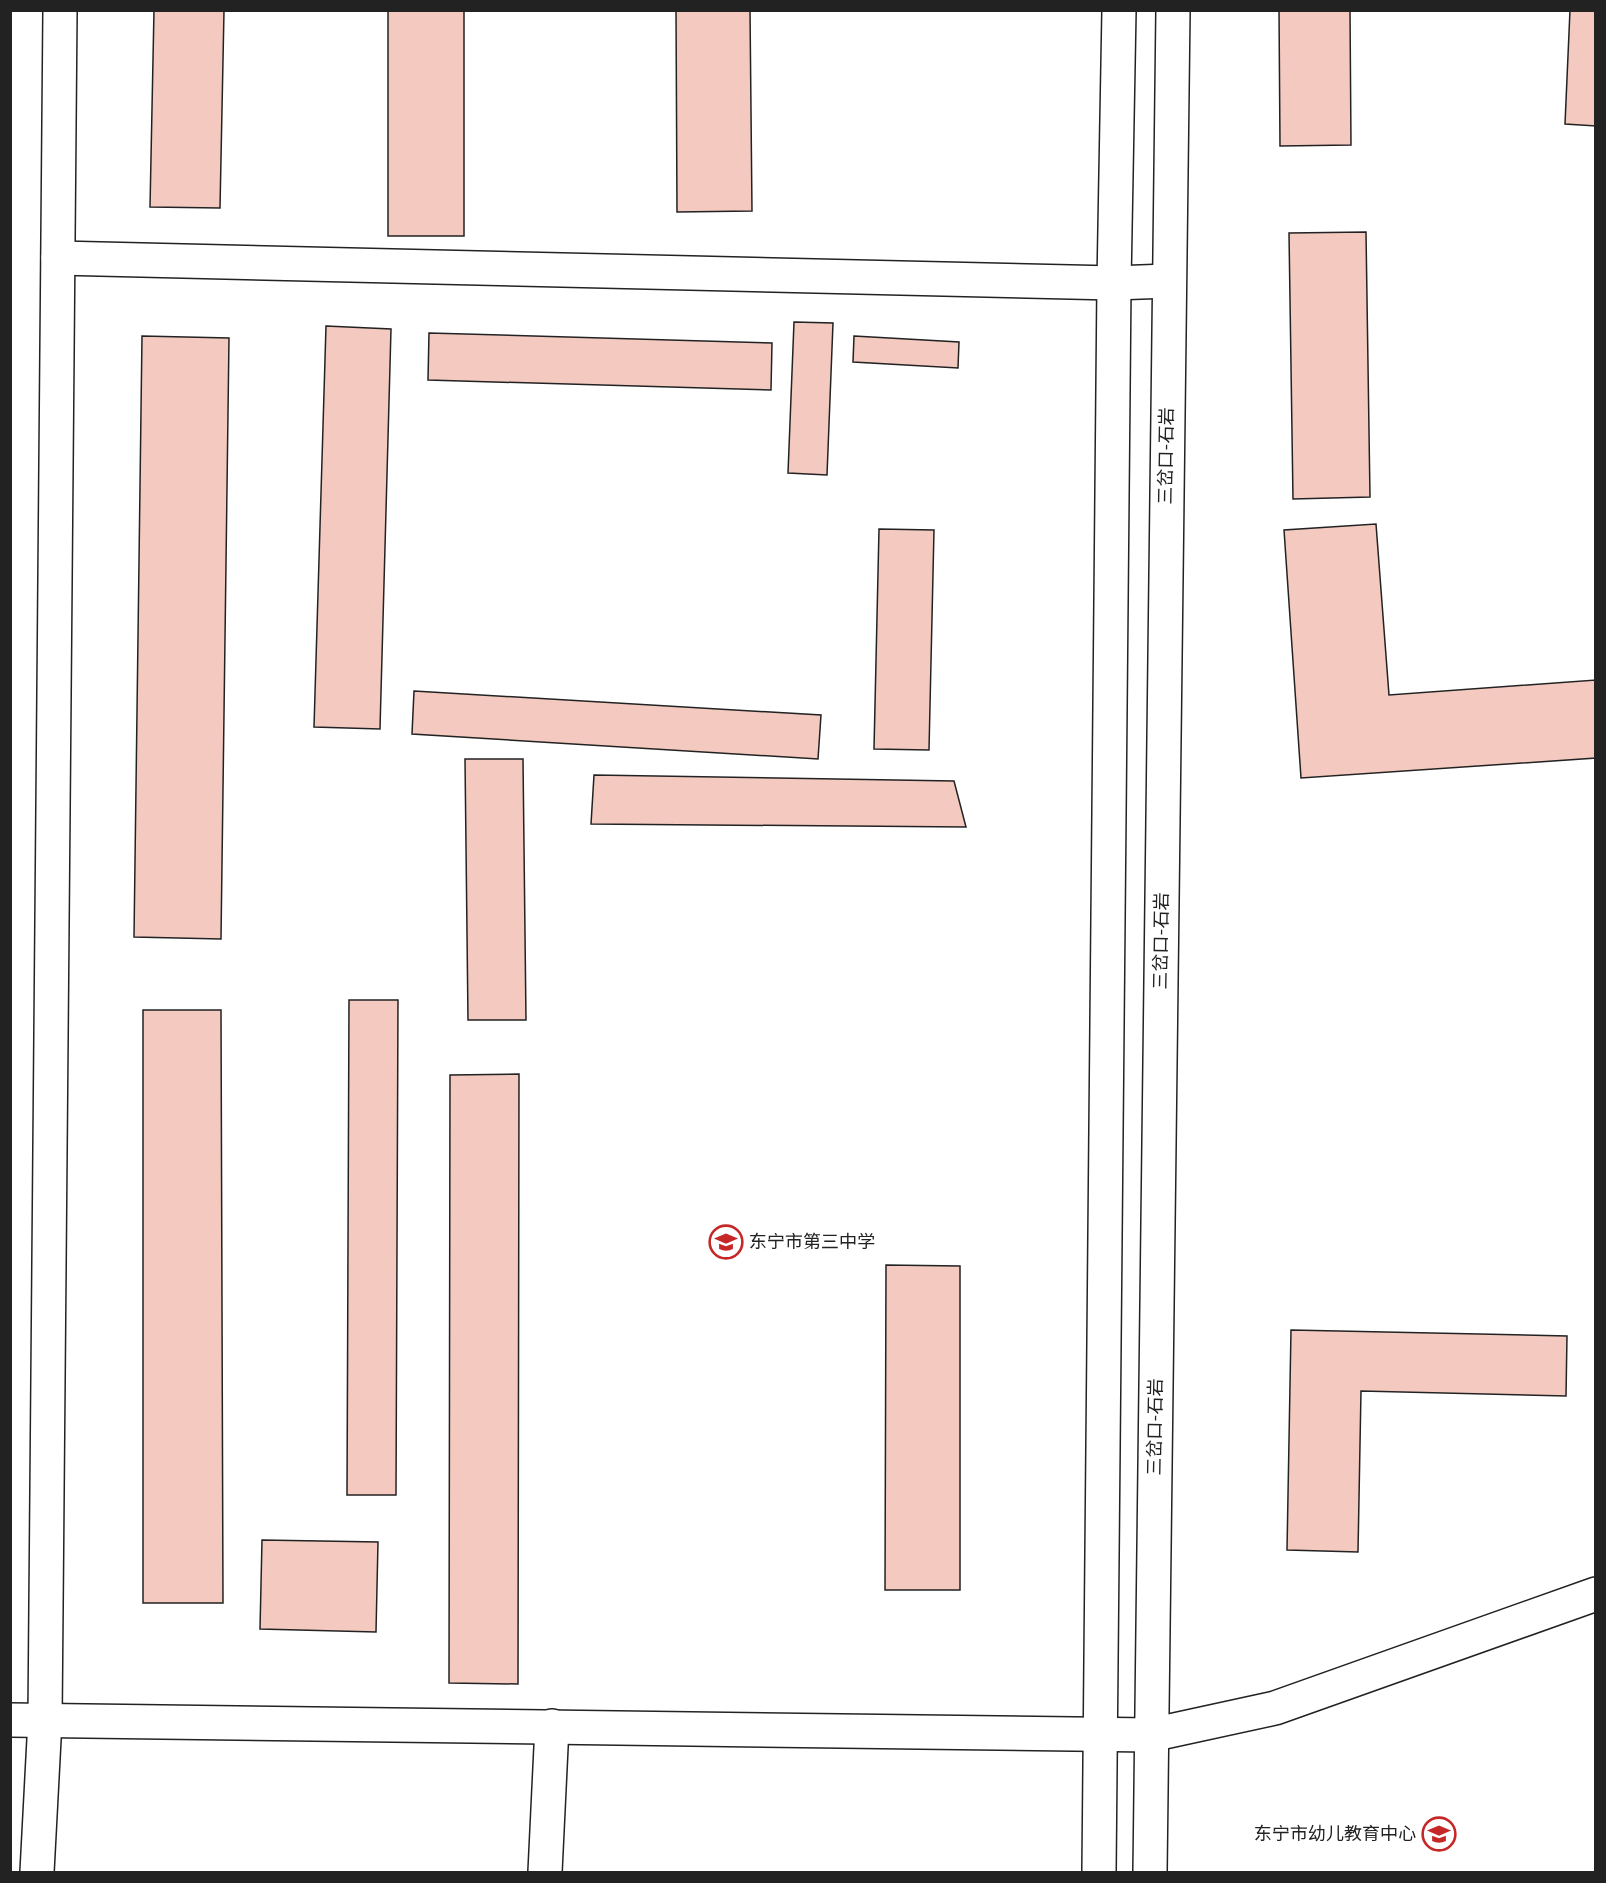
<svg xmlns="http://www.w3.org/2000/svg" width="1606" height="1883" font-family="'IBM Plex Serif','Noto Sans SC',serif">
  <style>
    .building { fill: #f3c9c0; stroke: #222; stroke-width: 1.5 }
    .lines { fill: none; stroke-linecap: round; stroke-linejoin: round }
    .minor-casing { stroke: #222; stroke-width: 36 }
    .highway-casing { stroke: #222; stroke-width: 36 }
    .minor { stroke: #fff; stroke-width: 33 }
    .highway { stroke: #fff; stroke-width: 33 }
    .labels { text-anchor: middle; stroke-width: 4.5; stroke-linejoin: round; paint-order: stroke }
    .street-label { font-size: 18px; fill: #222; stroke: #fff }
    .poi-label { font-size: 18px; fill: #222; stroke: #fff; text-anchor: start }
  </style>
  <rect width="100%" height="100%" fill="#fff"/>
  <!-- building -->
  <g class="building">
    <polygon points="154,10 224,11 220,208 150,207"/>
    <rect x="388" y="10" width="76" height="226"/>
    <polygon points="676,10 750,10 752,211 677,212"/>
    <polygon points="1279,10 1350,10 1351,145 1280,146"/>
    <polygon points="1570,10 1596,10 1596,126 1565,124"/>
    <polygon points="1366,232 1370,497 1293,499 1289,233"/>
    <polygon points="794,322 833,323 827,475 788,473"/>
    <polygon points="326,326 391,329 380,729 314,727"/>
    <polygon points="429,333 772,343 771,390 428,380"/>
    <polygon points="142,336 229,338 221,939 134,937"/>
    <polygon points="854,336 959,342 958,368 853,362"/>
    <polygon points="1376,524 1389,695 1596,680 1596,758 1301,778 1284,530"/>
    <polygon points="879,529 934,530 929,750 874,749"/>
    <polygon points="414,691 821,715 818,759 412,734"/>
    <polygon points="465,759 523,759 526,1020 468,1020"/>
    <polygon points="594,775 954,781 966,827 591,824"/>
    <polygon points="349,1000 398,1000 396,1495 347,1495"/>
    <polygon points="143,1010 221,1010 223,1603 143,1603"/>
    <polygon points="519,1074 518,1684 449,1683 450,1075"/>
    <polygon points="886,1265 960,1266 960,1590 885,1590"/>
    <polygon points="1291,1330 1567,1336 1566,1396 1361,1391 1358,1552 1287,1550"/>
    <polygon points="262,1540 378,1542 376,1632 260,1629"/>
  </g>
  <g class="lines">
    <!-- minor casing -->
    <g class="minor-casing">
      <g id="minor">
        <polyline points="58,258 1114,283 1168,281"/>
        <polyline points="10,1720 1151,1735 1275,1708 1596,1594"/>
        <polyline points="37,1872 45,1720 60,10"/>
        <polyline points="545,1872 552,1726"/>
      </g>
    </g>
    <!-- highway casing -->
    <g class="highway-casing">
      <g id="highway">
        <polyline points="1099,1872 1114,283 1119,10"/>
        <polyline points="1150,1872 1173,10"/>
      </g>
    </g>
    <!-- minor -->
    <use href="#minor" class="minor"/>
    <!-- highway -->
    <use href="#highway" class="highway"/>
  </g>
  <!-- icons -->
  <defs>
    <g id="school-ring" transform="scale(1.725)"><circle r="9.5" fill="#fff" stroke="#c62828" stroke-width="1.5"/><path d="M0-5L7-2L0 1L-7-2ZM-4 1L0 2.5L4 1V4Q0 6-4 4Z" fill="#c62828"/></g>
  </defs>
  <g fill-rule="evenodd">
    <use href="#school-ring" x="726" y="1242"/>
    <use href="#school-ring" x="1439" y="1834"/>
  </g>
  <g class="labels">
    <!-- street labels -->
    <g class="street-label">
      <text transform="translate(1166 456) rotate(-89)" y="6">三岔口-石岩</text>
      <text transform="translate(1161 941) rotate(-89)" y="6">三岔口-石岩</text>
      <text transform="translate(1155 1427) rotate(-89)" y="6">三岔口-石岩</text>
    </g>
    <!-- poi labels -->
    <g class="poi-label">
      <text x="749" y="1248">东宁市第三中学</text>
      <text x="1416" y="1840" text-anchor="end">东宁市幼儿教育中心</text>
    </g>
  </g>
  <!-- border -->
  <rect width="1606" height="1883" fill="none" stroke="#222222" stroke-width="24"/>
</svg>
